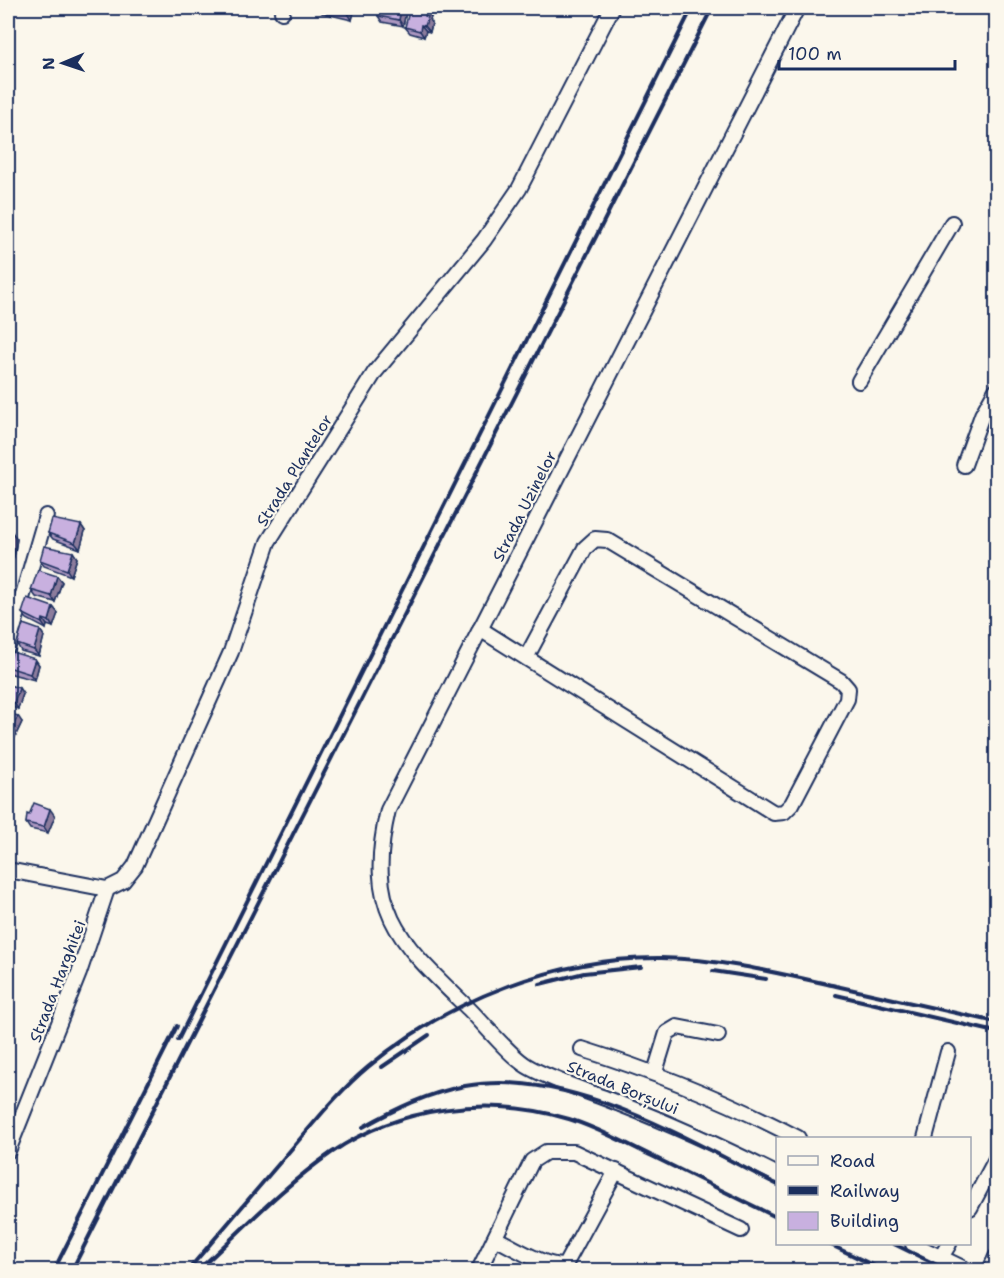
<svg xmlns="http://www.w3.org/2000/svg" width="1004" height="1278" font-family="'Shantell Sans',sans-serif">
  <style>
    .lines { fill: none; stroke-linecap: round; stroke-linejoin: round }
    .minor-casing { stroke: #1b2f5e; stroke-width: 18 }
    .minor { stroke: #fbf7ec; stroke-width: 14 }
    .rail { stroke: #1b2f5e; stroke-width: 4 }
    .wall { fill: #ac97c0; stroke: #1b2f5e; stroke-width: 1.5 }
    .shaded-wall { fill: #8c7b9c; stroke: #1b2f5e; stroke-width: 1.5 }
    .building { fill: #c8b0df; stroke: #1b2f5e; stroke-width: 1.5 }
    .labels { text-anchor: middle; stroke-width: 4.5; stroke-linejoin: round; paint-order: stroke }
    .street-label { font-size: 16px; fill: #1b2f5e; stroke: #fbf7ec }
  </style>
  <rect width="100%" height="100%" fill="#fbf7ec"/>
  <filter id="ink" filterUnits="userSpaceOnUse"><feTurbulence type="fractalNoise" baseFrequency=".0167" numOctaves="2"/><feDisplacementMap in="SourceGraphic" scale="12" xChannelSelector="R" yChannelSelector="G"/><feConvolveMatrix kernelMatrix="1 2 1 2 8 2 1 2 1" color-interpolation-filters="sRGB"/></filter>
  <g filter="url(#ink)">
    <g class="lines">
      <!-- minor casing -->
      <g class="minor-casing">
        <g id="minor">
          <polyline points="282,12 283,8"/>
          <polyline points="859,381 952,223"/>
          <polyline points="964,465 982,415 996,390"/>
          <polyline points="480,629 774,813 784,812 792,804 847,699 848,689 841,681 607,540 595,539 585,548 526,658"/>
          <polyline points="8,646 46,516"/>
          <polyline points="8,870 107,889 123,881 135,866 231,652 268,542 375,372 484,240 519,189 612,8"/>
          <path d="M582,1049C658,1073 728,1101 798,1138"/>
          <polyline points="655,1072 667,1033 677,1027 718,1035"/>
          <polyline points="925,1138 948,1052"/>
          <polyline points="8,1151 79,973 107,889"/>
          <path d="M778,1175C726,1149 674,1125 620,1104C594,1093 550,1080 527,1066C510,1056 485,1025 469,1009C400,942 364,913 388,810L797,8"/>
          <polyline points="970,1208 996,1159"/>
          <path d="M495,1238C511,1246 549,1270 565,1265L616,1171"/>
          <polyline points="913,1244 967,1270"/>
          <polyline points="941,1257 949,1244"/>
          <polyline points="479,1270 532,1161 546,1152 574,1152 741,1230"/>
          <polyline points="990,1270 996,1257"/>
        </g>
      </g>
      <!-- minor -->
      <use href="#minor" class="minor"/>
      <!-- rail -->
      <g class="rail">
        <polyline points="713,971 766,979"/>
        <polyline points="540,984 584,973 641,967"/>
        <polyline points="836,995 996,1032"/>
        <polyline points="178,1040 692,8"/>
        <polyline points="382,1067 429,1035"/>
        <path d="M363,1127C395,1109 428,1093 465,1086C570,1067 686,1139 778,1185"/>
        <polyline points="829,1244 883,1270"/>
        <polyline points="894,1244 947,1270"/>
        <polyline points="54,1270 177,1026"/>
        <polyline points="72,1270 712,8"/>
        <path d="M188,1270C221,1231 255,1192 288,1153C314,1123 338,1092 368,1067C448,1000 556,957 661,958C721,959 778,973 836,986C890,998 943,1010 996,1022"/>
        <path d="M198,1270C241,1231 282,1187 331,1153C400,1106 489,1095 569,1119C598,1128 625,1143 652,1156C694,1177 736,1197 778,1218"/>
      </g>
    </g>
    <!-- wall -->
    <g class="wall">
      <polygon points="318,8 355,8 352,20 322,13"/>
      <polygon points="379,8 403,8 406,12 403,26 382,22 378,16"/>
      <polygon points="431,17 430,20 432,23 430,32 426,31 424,37 410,33 405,27"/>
      <polygon points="81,525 85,531 80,549 53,539 48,533"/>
      <polygon points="8,531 17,539 14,557 8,555"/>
      <polygon points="73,552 77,558 71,576 44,566 40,560"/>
      <polygon points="57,576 62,582 55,602 36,597 31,590"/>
      <polygon points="53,607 58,613 53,627 47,625 46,629 27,619 22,613"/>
      <polygon points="40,630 44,636 39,656 21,651 17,644"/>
      <polygon points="35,659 39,665 35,680 12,674 8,668"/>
      <polygon points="8,685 19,688 23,694 18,709 8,706"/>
      <polygon points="8,713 22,722 13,741 8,740"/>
      <polygon points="29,815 55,816 48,833 30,829 26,823"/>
    </g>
    <!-- shaded-wall -->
    <g class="shaded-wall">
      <polygon points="349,8 355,8 352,20 348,13"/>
      <polygon points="401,8 403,8 406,12 403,26 399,20"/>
      <polygon points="427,10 431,17 430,20 432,23 430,32 425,26 425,16"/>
      <polygon points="421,25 426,31 424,37 420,31"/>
      <polygon points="81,525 85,531 80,549 75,543"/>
      <polygon points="12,532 17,539 14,557 10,551"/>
      <polygon points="73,552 77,558 71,576 67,570"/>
      <polygon points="57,576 62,582 55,602 51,596"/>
      <polygon points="53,607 58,613 53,627 49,621"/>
      <polygon points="43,619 47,625 46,629 42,623"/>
      <polygon points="40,630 44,636 39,656 34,650"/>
      <polygon points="35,659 39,665 35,680 30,674"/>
      <polygon points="19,688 23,694 18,709 14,703"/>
      <polygon points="18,716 22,722 13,741 8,735"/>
      <polygon points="50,809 55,816 48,833 44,827"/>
      <polygon points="8,890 9,892 10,913 8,909"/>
    </g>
    <!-- building -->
    <g class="building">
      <polygon points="322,8 349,8 348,13"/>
      <polygon points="379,8 401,8 399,20 378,16"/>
      <polygon points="410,8 414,8 427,10 425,16 428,17 425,26 421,25 420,31 405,27"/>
      <polygon points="52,519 81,525 75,543 48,533"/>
      <polygon points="8,531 12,532 10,551 8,550"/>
      <polygon points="44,546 73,552 67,570 40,560"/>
      <polygon points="38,570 57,576 51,596 31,590"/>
      <polygon points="27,598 53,607 49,621 43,619 42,623 22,613"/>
      <polygon points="23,624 40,630 34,650 17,644"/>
      <polygon points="12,652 35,659 30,674 8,667"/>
      <polygon points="8,685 19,688 14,703 8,701"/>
      <polygon points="8,713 18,716 8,735"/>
      <polygon points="34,803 50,809 44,827 26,823 27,814 29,815"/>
    </g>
  </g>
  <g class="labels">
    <!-- street labels -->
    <g class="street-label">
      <text transform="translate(294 470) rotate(-58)" y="6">Strada Plantelor</text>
      <text transform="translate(524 506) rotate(-63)" y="6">Strada Uzinelor</text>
      <text transform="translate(57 981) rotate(-69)" y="6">Strada Harghitei</text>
      <text transform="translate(623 1087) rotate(22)" y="6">Strada Borșului</text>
    </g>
  </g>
  <!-- margin -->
  <rect width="1004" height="1278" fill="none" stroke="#fbf7ec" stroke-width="30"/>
  <rect x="15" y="15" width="974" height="1248" fill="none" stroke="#1b2f5e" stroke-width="2" filter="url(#ink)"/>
  <!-- legend -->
  <rect x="776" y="1137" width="195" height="108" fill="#fbf7ec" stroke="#a1a7b3" stroke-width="1.5"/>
  <rect x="788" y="1156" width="30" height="9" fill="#fbf7ec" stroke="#a1a7b3" stroke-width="1.5"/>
  <text x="830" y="1167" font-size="18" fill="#1b2f5e">Road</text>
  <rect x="788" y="1186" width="30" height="9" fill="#1b2f5e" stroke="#a1a7b3" stroke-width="1.5"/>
  <text x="830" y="1197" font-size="18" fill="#1b2f5e">Railway</text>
  <rect x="788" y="1212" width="30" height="18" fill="#c8b0df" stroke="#a1a7b3" stroke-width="1.5"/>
  <text x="830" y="1227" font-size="18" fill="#1b2f5e">Building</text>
  <!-- north arrow -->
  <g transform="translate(63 63) rotate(268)" stroke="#fbf7ec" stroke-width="4.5" paint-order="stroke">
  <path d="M0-4.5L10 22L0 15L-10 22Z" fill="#1b2f5e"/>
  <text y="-9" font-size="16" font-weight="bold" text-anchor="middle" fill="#1b2f5e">N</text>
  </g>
  <!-- scale -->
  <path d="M779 60v9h176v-9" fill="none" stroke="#1b2f5e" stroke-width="3"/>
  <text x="788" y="60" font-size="18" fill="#1b2f5e" stroke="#fbf7ec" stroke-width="4.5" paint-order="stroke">100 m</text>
</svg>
